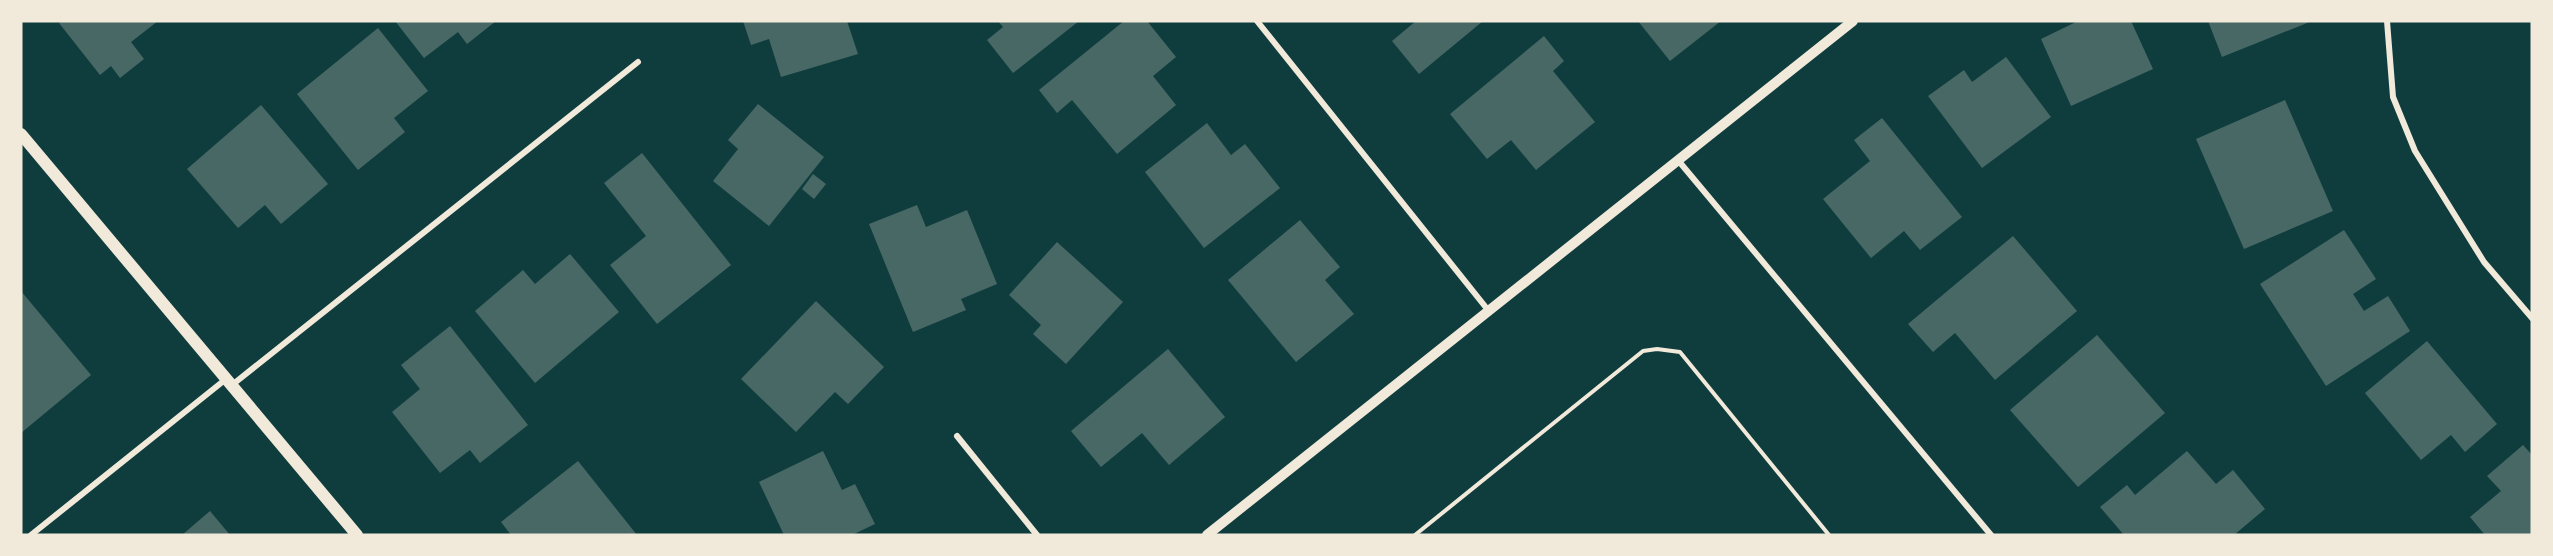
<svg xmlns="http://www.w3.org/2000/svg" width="2553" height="556" font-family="'Varela Round',sans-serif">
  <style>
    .building { fill: #486865 }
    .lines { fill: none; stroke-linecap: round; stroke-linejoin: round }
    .path { stroke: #f1e9da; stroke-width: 4 }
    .minor { stroke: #f1e9da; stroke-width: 6 }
    .tertiary { stroke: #f1e9da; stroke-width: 10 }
    .secondary { stroke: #f1e9da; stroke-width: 12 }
  </style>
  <rect width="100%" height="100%" fill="#0f3d3e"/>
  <!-- building -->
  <g class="building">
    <polygon points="63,21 158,21 131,42 144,59 120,78 111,66 100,75 59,23"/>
    <polygon points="395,21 496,21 467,44 458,32 424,58"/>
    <polygon points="743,21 847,21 858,54 781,77 769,39 751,45"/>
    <polygon points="998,21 1079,21 1013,73 987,40 1003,27"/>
    <polygon points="1124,21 1147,21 1176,57 1153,76 1176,105 1117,154 1072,100 1057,113 1039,90"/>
    <polygon points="1416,21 1483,21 1419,74 1392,41"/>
    <polygon points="1638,21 1721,21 1670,61"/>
    <polygon points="2078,21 2131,21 2153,69 2071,106 2041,39"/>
    <polygon points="2208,21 2312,21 2222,57"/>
    <polygon points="378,28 428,91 394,118 405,132 358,170 297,94"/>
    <polygon points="1544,36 1564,61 1553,71 1595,122 1536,170 1511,140 1487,159 1450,114"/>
    <polygon points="2006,57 2051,117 1982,168 1928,96 1964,70 1972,82"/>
    <polygon points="2285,100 2333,211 2244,249 2196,139"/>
    <polygon points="758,104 824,157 769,226 713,181 738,149 728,140"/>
    <polygon points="261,105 328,184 281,224 265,205 238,228 187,169"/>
    <polygon points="1882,118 1962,217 1920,250 1904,231 1871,258 1823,199 1870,161 1854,140"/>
    <polygon points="1207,123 1231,155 1245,144 1280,188 1204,248 1145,172"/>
    <polygon points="642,153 731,265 657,324 610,265 646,236 604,183"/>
    <polygon points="813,174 826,184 814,199 802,189"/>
    <polygon points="917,205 926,227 967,210 997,284 961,299 966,310 913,332 869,224"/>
    <polygon points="1300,220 1340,267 1325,280 1354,314 1296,362 1228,280"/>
    <polygon points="2344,230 2376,279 2353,294 2364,311 2388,296 2410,331 2326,386 2260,284"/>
    <polygon points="2013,236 2077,311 1995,380 1955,333 1933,352 1908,324"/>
    <polygon points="1057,242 1123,302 1066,364 1033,334 1041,325 1009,295"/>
    <polygon points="570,254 619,312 535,383 475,311 523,270 535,284"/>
    <polygon points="21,291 91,375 21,433"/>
    <polygon points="816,301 884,367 848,404 835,392 796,432 741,379"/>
    <polygon points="450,326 528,425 480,463 470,450 440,473 392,412 420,389 401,365"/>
    <polygon points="2097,335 2165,413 2078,487 2010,410"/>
    <polygon points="2427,341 2497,424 2465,452 2451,435 2421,460 2365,393"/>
    <polygon points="1168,349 1225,417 1169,465 1142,433 1101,467 1071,431"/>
    <polygon points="2523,445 2532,455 2532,535 2485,535 2470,517 2501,491 2487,476"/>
    <polygon points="823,451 842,490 855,484 875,524 852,535 784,535 759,482"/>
    <polygon points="2187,451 2216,484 2233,470 2265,509 2234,535 2124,535 2100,507 2127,485 2135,495"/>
    <polygon points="578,461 637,535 511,535 501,522"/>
    <polygon points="210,511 230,535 182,535"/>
  </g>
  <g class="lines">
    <!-- path -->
    <polyline class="path" points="1415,535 1643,351 1657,349 1680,352 1829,535"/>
    <!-- minor -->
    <g class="minor">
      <polyline points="1257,21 1488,310"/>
      <polyline points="2387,21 2393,97 2415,151 2484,262 2532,318"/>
      <polyline points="1677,159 1991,535"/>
      <polyline points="232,385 638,62"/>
      <polyline points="957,436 1037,535"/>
      <polyline points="31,535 226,379"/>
    </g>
    <!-- tertiary -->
    <polyline class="tertiary" points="1207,535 1853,21"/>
    <!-- secondary -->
    <polyline class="secondary" points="21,134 357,535"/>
  </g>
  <!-- border -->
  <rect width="2553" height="556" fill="none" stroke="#f1e9da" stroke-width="45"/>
</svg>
